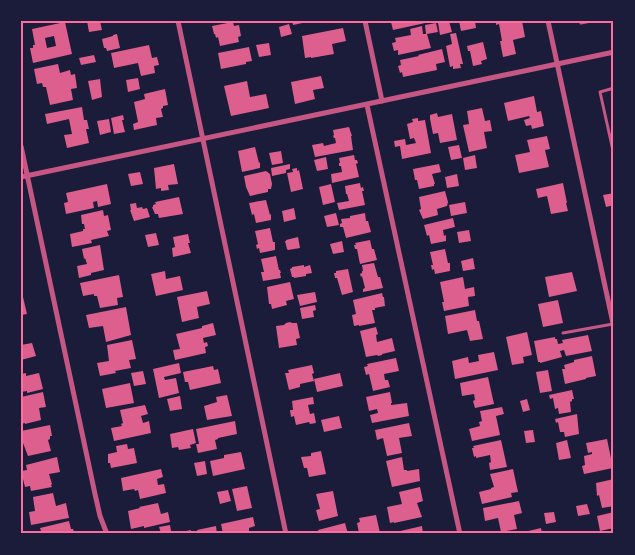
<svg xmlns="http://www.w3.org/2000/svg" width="635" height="555" font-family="'Golos Text',sans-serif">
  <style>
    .building { fill: #dd5f8e; fill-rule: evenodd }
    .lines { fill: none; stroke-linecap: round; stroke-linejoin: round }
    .service { stroke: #c65784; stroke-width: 3 }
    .minor { stroke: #c65784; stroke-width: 5 }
    .neatline { fill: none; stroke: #ff6b9d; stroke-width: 2 }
  </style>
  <rect width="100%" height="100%" fill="#1b1b3a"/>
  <!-- building -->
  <g class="building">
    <polygon points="87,21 100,21 102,30 89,32"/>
    <polygon points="292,21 307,21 307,22 293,25"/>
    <polygon points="387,21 430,21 430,22 393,30 391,22 388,23"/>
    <polygon points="444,21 449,21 452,32 440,35 438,23"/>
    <polygon points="459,21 475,21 476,28 461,31"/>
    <polygon points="496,21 522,21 525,37 513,40 516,54 503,57 500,41 502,41 499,24 496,25"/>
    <path d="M65,22L72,54L33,63L30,48H33V45H35L32,29ZM54,36L56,46L47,48L45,38Z"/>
    <polygon points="233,22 234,26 239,25 241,36 238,37 239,42 220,46 218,37 216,38 215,34 214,34 212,26"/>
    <polygon points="436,23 438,32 427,34 431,48 398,55 398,50 394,51 392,43 396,42 395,38 411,35 410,29 422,26 423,34 426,34 425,25"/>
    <polygon points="289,24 292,34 281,37 279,27"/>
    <polygon points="343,28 346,41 332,44 334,54 311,58 311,57 305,58 302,36"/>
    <polygon points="456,33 463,64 460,64 461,68 453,69 453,66 450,67 446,46 452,44 450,34"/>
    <polygon points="117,34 120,48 107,51 106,48 104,48 102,39 113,36 113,35"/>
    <polygon points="483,42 487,59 481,61 482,64 473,66 470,51 468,51 467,46"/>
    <polygon points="269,43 271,55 259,57 256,45"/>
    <polygon points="149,45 152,58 157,57 159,65 154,66 155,73 141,76 138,63 114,68 111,53"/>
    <polygon points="249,47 252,61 246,62 246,64 221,69 218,53"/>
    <polygon points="442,49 445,62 436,64 437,70 403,77 402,72 400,73 398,66 401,65 400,60 419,56 418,55"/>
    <polygon points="94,55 96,62 81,65 79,58"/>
    <polygon points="58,64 60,73 70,70 71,75 75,74 77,88 71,89 73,100 50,105 46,87 43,87 42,83 37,84 34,69"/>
    <polygon points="321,76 324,88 313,90 315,99 295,104 291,82"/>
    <polygon points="138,78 140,89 128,92 126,80"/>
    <polygon points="100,79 102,97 92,100 88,81"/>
    <polygon points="247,81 250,97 266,94 269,108 231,116 224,86"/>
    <polygon points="165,89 168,105 163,106 163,108 161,109 163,117 156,118 157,125 134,130 133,124 138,122 134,102 145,99 144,94"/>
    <polygon points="534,96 537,112 541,111 544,126 532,129 531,125 526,126 524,120 530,118 529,116 508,121 504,103"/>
    <polygon points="82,107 84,120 87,120 89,129 86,129 89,143 67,148 64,135 72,134 69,119 47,124 45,114"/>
    <polygon points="482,108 485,121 490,120 492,131 484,132 487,148 469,152 463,125 469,124 467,111"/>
    <polygon points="437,113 438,117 452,114 457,140 440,143 438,133 433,134 430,119 430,115"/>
    <polygon points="123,115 124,120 122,120 125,132 114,134 111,118"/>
    <polygon points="418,118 418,121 425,120 431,153 402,159 400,146 395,147 394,141 405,139 406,145 416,143 414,138 410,139 407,124 413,122 412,119"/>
    <polygon points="109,119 111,132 100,135 97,121"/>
    <polygon points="349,127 352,136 351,136 353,150 315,157 312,145 323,143 324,146 336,143 335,138 334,138 333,136 334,135 333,130"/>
    <polygon points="547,136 550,149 545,150 549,167 519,173 515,155 530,152 527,140"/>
    <polygon points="459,145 462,158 451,160 448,147"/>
    <polygon points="255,147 259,163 260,162 260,168 242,172 238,151"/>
    <polygon points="281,151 283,163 272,165 269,153"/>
    <polygon points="354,155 355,160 357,160 358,163 356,164 359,177 332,183 331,174 342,172 341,166 339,166 339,163 340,163 339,158"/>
    <polygon points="475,155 477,168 465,170 463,158"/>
    <polygon points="326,157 328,169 317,171 314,160"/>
    <polygon points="174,164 178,184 168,185 169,190 161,191 161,188 156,189 154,168"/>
    <polygon points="290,164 290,169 286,170 286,173 272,176 271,168"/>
    <polygon points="439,164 441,172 432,174 435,184 434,184 434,186 419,189 417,180 415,180 413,169"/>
    <polygon points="297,168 297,171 299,170 303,189 291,192 287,173 293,172 292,169"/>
    <polygon points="266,171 270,174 272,184 271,189 268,189 268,192 250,196 246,187 244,176"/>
    <polygon points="140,172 143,184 131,186 128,174"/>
    <polygon points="457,174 459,186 447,188 445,177"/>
    <polygon points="360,183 361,188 363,187 364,191 362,191 365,205 339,210 337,203 349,201 347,194 346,194 345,186"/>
    <polygon points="563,183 567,203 566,203 568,211 551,214 547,196 538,198 536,189"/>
    <polygon points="107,184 111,204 98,207 97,201 93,202 94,208 66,214 64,203 68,202 66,193"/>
    <polygon points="331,184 335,202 323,205 319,187"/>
    <polygon points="445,191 448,202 447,206 437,209 438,215 423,219 419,210 421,209 419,197"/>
    <polygon points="614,193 614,205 606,207 603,195"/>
    <polygon points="179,197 183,214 159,218 158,214 155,214 152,207 153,207 153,205 156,204 155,202"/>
    <polygon points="266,200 270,215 271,214 271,220 256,223 254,214 252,215 249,203"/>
    <polygon points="465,202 467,213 451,216 449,205"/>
    <polygon points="136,203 137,208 142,207 143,209 147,208 150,217 134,221 130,210 131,210 130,204"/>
    <polygon points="294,208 296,219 284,222 282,211"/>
    <polygon points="103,210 104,216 108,215 111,230 107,231 109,236 91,240 92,243 72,247 70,234 83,231 83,229 85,229 84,224 82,224 81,215"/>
    <polygon points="336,213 339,225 327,227 324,216"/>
    <polygon points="365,213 366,221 368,221 371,232 346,238 343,227 340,227 340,224 342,223 341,219 350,218 350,216"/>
    <polygon points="453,218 455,227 443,230 444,236 446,235 446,241 431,244 429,235 427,236 424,225"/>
    <polygon points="270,228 273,242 275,242 275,250 260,253 259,248 257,249 256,245 258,244 255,231"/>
    <polygon points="469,230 471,241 459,243 457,232"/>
    <polygon points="156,233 159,245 148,247 145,235"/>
    <polygon points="188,234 190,243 188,243 191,253 173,257 172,248 175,247 173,237"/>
    <polygon points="298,237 300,248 288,250 287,249 285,241 286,241 286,240"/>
    <polygon points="370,240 372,249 374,249 377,260 360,264 357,249 355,249 354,245 356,245 355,243"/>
    <polygon points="342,241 344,252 333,254 330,244"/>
    <polygon points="100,245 104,270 91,273 91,275 79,278 77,266 87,264 85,258 84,259 82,249"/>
    <polygon points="445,249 448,263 450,263 450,271 435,274 434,269 432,270 431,265 433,265 430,252"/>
    <polygon points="276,256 279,270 280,270 281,273 280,273 281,278 263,281 261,272 264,272 261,259"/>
    <polygon points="473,258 475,269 463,271 461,261"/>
    <polygon points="374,263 378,277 380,277 383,288 363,292 363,289 365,288 362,276 361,277 360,274 362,273 362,271 363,271 362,265"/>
    <polygon points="304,265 304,267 310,265 312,273 306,274 306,276 294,278 294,277 292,277 290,269 292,268 292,267"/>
    <polygon points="348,269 353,292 342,295 337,278 335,278 334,273 336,273 336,271"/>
    <polygon points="165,271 166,279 180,276 183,290 156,296 151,274"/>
    <polygon points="572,272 577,291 549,297 545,277"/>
    <polygon points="119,275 123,297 117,298 118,305 100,308 97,296 94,296 94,294 83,296 80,283"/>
    <polygon points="463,277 465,289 474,287 475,296 468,297 469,306 444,311 442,302 444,302 440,282"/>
    <polygon points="290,282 294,299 286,301 287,305 272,309 271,304 269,304 267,287"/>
    <polygon points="207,291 210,304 197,307 199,318 182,322 177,297"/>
    <polygon points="315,292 317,302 300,306 297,295"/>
    <polygon points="382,293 383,297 384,297 385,306 375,308 375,310 372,310 375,323 359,326 359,325 354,326 352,315 356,314 353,300"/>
    <polygon points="21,297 23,297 27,314 21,315"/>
    <polygon points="558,300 563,323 543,327 538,304"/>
    <polygon points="315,305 316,310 313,311 314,317 302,319 300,308"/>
    <polygon points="126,307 131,335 106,342 103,326 89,328 86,315"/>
    <polygon points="475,310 477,321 479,321 483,339 470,341 467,330 448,334 445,316"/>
    <polygon points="290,322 292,323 297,323 300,338 296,339 297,345 279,348 276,326 284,325 286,323"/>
    <polygon points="213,323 216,335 203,338 204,343 207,342 208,346 205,347 206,353 175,360 173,350 180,349 176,334 202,328 202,326"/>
    <polygon points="376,327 378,334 376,335 377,342 392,338 395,351 382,354 382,355 378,356 377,355 366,357 360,331"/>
    <polygon points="527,332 532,355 523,357 524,363 512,365 506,337"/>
    <polygon points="588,335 592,351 566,356 564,350 560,351 562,357 540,363 540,362 538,362 534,341 555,337 555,339 557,339 558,344 563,343 562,340"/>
    <polygon points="132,340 136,359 129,360 131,368 115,371 116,373 100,376 97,363 109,361 107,345"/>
    <polygon points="32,343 36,356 21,360 21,345"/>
    <polygon points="494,352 498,370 455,379 452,361 468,357 469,363 479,361 478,355"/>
    <polygon points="592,356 596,376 586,378 586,379 565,384 562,369 565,369 564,365 574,362 574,360"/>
    <polygon points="396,358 399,371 384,374 385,380 388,380 390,387 373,391 369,374 366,375 364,367 368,366 367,364"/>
    <polygon points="179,363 181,373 164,377 165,380 176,378 179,393 159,398 153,369"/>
    <polygon points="312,365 314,373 312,374 314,381 300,384 300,387 289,390 285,373 289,373 288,370"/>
    <polygon points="213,366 214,370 218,369 221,383 190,390 188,382 185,382 183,372"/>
    <polygon points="548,370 552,391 540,393 536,372"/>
    <polygon points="143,371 146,384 134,386 131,373"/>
    <polygon points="26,373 26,376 39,373 43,389 27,393 27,391 21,392 21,374"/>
    <polygon points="340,373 343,386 317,392 314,379"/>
    <polygon points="488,377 494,404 475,408 473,401 475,400 474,394 462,396 460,383"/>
    <polygon points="130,383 134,403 106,408 102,389"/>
    <polygon points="572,390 574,399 572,399 572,401 570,402 571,412 559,414 558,408 555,409 553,398 550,399 549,395"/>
    <polygon points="43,392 46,407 39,408 41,420 25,424 25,423 21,424 21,397"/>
    <polygon points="390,392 392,403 391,403 391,405 407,403 409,416 372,423 370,415 378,413 377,409 369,411 366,397"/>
    <polygon points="227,395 232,416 207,420 204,406 217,402 216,397"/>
    <polygon points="180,396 182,409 170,411 167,399"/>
    <polygon points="313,397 314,404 308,405 310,414 314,413 316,423 310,424 309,422 296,425 294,416 291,417 290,410 293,410 292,401"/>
    <polygon points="527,399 530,410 523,412 520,401"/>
    <polygon points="145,405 148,414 141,416 143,423 149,421 151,433 114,441 111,428 122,426 121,424 123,423 120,410"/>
    <polygon points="502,407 504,414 496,416 500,435 472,441 469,429 480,426 479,422 482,421 480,411"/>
    <polygon points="577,414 579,434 565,437 564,432 560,432 558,422 556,423 555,419"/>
    <polygon points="339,416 342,428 324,432 321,420"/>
    <polygon points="235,421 237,434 218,438 218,439 215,440 217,449 198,453 196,444 199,444 196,429"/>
    <polygon points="409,423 412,436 399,438 402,453 387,456 383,438 377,440 375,430"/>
    <polygon points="50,425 52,436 50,436 50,439 48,440 51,451 28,456 23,443 21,443 21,431"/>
    <polygon points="193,429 196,443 190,445 191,448 179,450 178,447 172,448 170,434"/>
    <polygon points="533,430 535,442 526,443 524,431"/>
    <polygon points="607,439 613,468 584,474 582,466 585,465 584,456 592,454 592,452 588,453 586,443"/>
    <polygon points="501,440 507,467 490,470 489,463 491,462 490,455 476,458 476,456 474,457 472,448 474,448 473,446"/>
    <polygon points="567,440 571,458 559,460 556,443"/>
    <polygon points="127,444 128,449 134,448 137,463 111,468 110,463 108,463 108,454 117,452 116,446"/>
    <polygon points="321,451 326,474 309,477 307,468 304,468 301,457 311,456 311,453"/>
    <polygon points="241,452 245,469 213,476 210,461 224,458 224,455"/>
    <polygon points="57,457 60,472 49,474 52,484 51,485 52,487 31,491 30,486 25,487 21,471 27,470 26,465"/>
    <polygon points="402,457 404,470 407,470 407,471 419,469 420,481 392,487 386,461"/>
    <polygon points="205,461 207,474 197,476 194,463"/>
    <polygon points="161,469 163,477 157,479 158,485 164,484 166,493 140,499 138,490 135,491 134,489 123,491 121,478"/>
    <polygon points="513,469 518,492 511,493 512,497 482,504 479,492 491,489 491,488 494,487 490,474"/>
    <polygon points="614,479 614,506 602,508 599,495 597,496 596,483"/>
    <polygon points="247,486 252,508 237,511 232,489"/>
    <polygon points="420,487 423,501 417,503 422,517 394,523 394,522 390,523 387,507 402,504 399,492"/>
    <polygon points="228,490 231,501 220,504 217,492"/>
    <polygon points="333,491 338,516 319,521 316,510 320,509 316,494"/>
    <polygon points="53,493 56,506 66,503 69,518 31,525 29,512 35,511 33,497"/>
    <polygon points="519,501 522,513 514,515 517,529 501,532 498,518 485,521 483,508"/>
    <polygon points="158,503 161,514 168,512 170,522 144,528 144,526 131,529 128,511 140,508 139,507"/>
    <polygon points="587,504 590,514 578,516 576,506"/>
    <polygon points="554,512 556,522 546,524 544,513"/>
    <polygon points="614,512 614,528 600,531 597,516"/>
    <polygon points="376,515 380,533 375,534 371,532 359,533 357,523 360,522 359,518"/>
    <polygon points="253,517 255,526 249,528 249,534 223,534 221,524"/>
    <polygon points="69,521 71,529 73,529 75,534 42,534 40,528"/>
    <polygon points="345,523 348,534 319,534 318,530"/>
    <polygon points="170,525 171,531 161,533 159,527"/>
    <polygon points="216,526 217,534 198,534 197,530"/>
    <polygon points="422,526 423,534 396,534 396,532"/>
    <polygon points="541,528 542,534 520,534 520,533"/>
    <polygon points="191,530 191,534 176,534 176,533"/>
  </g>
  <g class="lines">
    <!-- service -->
    <g class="service">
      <polyline points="580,21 581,23 591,21"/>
      <polyline points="614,88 600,92 614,155"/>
      <polyline points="563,333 613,324"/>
    </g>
    <!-- minor -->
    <g class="minor">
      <polyline points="178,21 286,534"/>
      <polyline points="365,21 382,101"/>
      <polyline points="548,21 614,328"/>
      <polyline points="367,105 460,534"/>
      <polyline points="21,146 95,494 100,516 107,534"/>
      <polyline points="21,177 614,52"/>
    </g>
  </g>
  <!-- border -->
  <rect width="635" height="555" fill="none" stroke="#1b1b3a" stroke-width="45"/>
  <rect x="22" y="22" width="590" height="510" class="neatline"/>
</svg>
